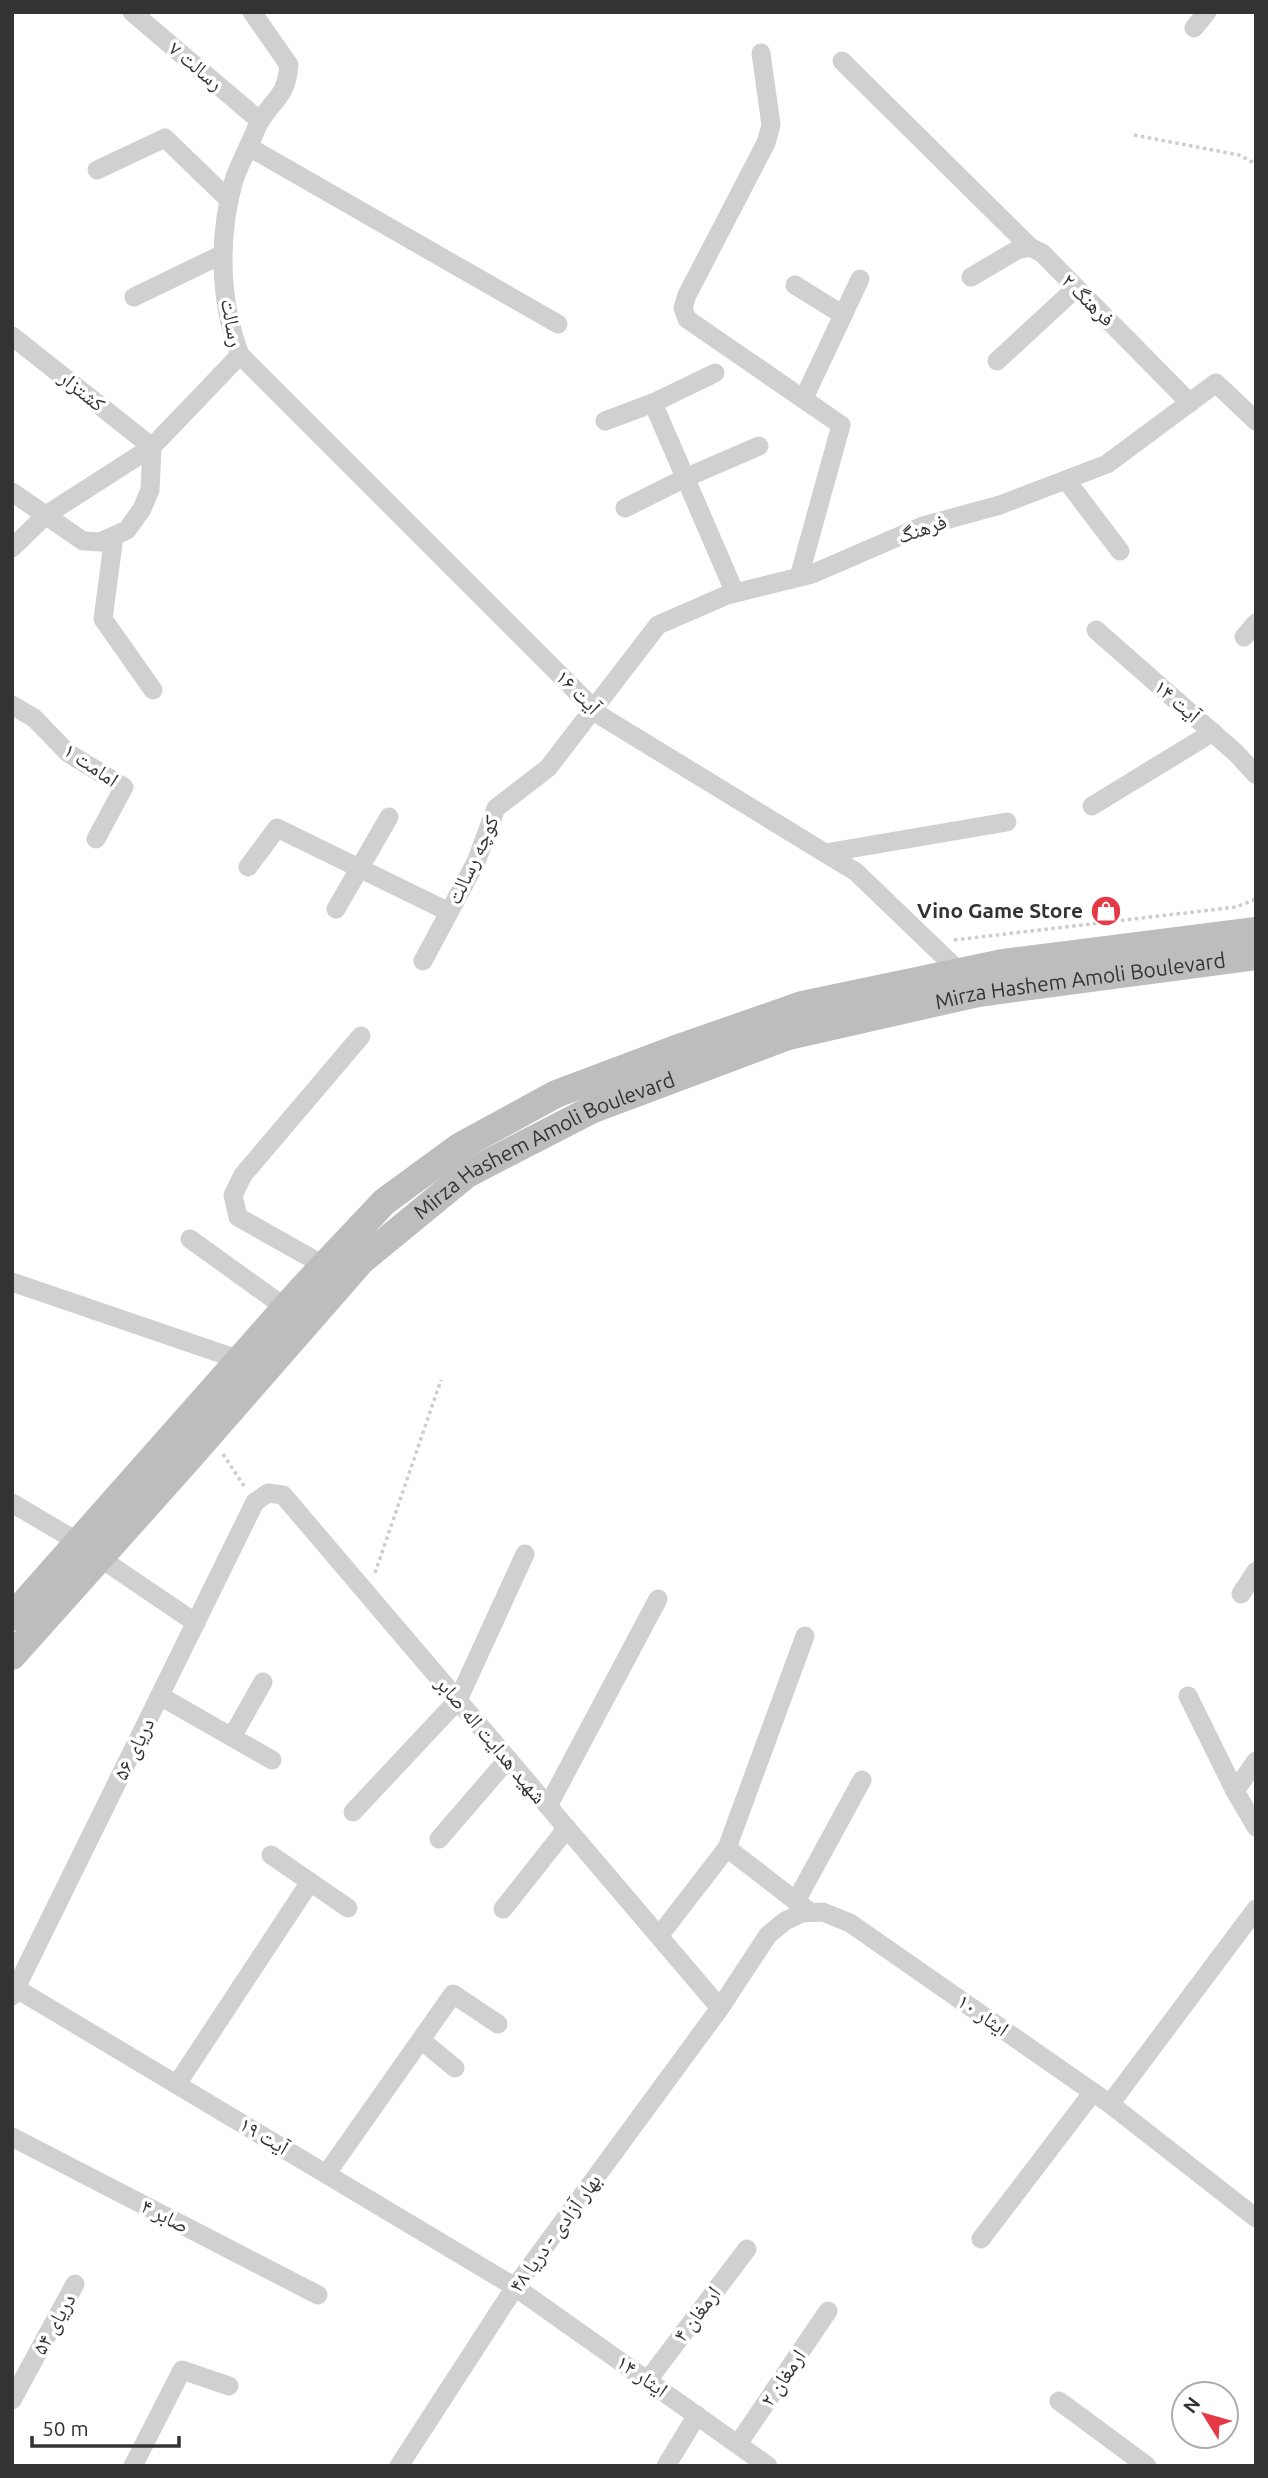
<svg xmlns="http://www.w3.org/2000/svg" width="1268" height="2478" font-family="Ubuntu,'Noto Naskh Arabic',sans-serif">
  <style>
    .building { fill: #1a1a1a }
    .lines { fill: none; stroke-linecap: round; stroke-linejoin: round }
    .path { stroke: #cdcdcd; stroke-width: 3.5; stroke-dasharray: 3.5 3.5; stroke-linecap: butt }
    .minor { stroke: #d0d0d0; stroke-width: 19 }
    .secondary { stroke: #bdbdbd; stroke-width: 28 }
    .labels { text-anchor: middle; stroke-width: 7; stroke-linejoin: round; paint-order: stroke }
    .street-label { font-size: 21px; fill: #333; stroke: #fff }
    .poi-label { font-size: 21px; font-weight: bold; fill: #333; stroke: #fff; text-anchor: end }
  </style>
  <rect width="100%" height="100%" fill="#fff"/>
  <!-- building -->
  <polygon class="building" points="1118,901 1120,918 1094,921 1092,904"/>
  <g class="lines">
    <!-- path -->
    <g class="path">
      <polyline points="1134,135 1239,155 1256,164"/>
      <polyline points="954,940 1236,907 1256,899"/>
      <polyline points="223,1454 244,1486"/>
      <polyline points="375,1573 441,1380"/>
    </g>
    <!-- minor -->
    <g class="minor">
      <polyline points="132,12 260,121"/>
      <polyline points="1194,28 1207,12"/>
      <polyline points="761,53 771,125 766,143 687,295 683,308 687,319 841,425 799,577"/>
      <polyline points="842,61 1030,247"/>
      <polyline points="249,147 558,324"/>
      <polyline points="97,170 165,138 229,200"/>
      <polyline points="971,277 1017,250 1030,247 1042,253 1190,403"/>
      <polyline points="795,285 843,315"/>
      <polyline points="134,297 221,255"/>
      <polyline points="12,336 152,447 46,515 12,548"/>
      <polyline points="240,355 601,716 856,872 960,972"/>
      <polyline points="997,361 1076,288"/>
      <polyline points="804,398 860,279"/>
      <polyline points="653,403 715,373"/>
      <polyline points="605,421 653,403 735,593"/>
      <polyline points="1066,480 1120,551"/>
      <path d="M12,492L83,541L100,542L127,530L142,509L150,490L152,447L240,355C219,300 218,236 234,180C238,168 244,157 249,145C253,137 256,128 260,121C276,96 286,97 289,65L252,12"/>
      <polyline points="625,508 685,478 759,446"/>
      <polyline points="114,536 103,619 153,690"/>
      <polyline points="1096,630 1237,754 1256,775"/>
      <polyline points="1244,637 1256,623"/>
      <polyline points="12,705 34,718 68,753 124,787 96,839"/>
      <polyline points="1092,806 1213,732"/>
      <polyline points="825,853 1007,822"/>
      <polyline points="248,867 277,828 449,912"/>
      <polyline points="336,909 389,817"/>
      <polyline points="423,961 476,862 496,808 548,768 658,625 727,595 812,574 923,526 1000,505 1107,464 1216,383 1256,421"/>
      <polyline points="190,1239 286,1308"/>
      <polyline points="325,1266 238,1217 233,1195 243,1175 361,1036"/>
      <polyline points="12,1282 240,1360"/>
      <polyline points="12,1503 78,1542"/>
      <polyline points="100,1558 196,1623"/>
      <polyline points="1241,1594 1256,1571"/>
      <polyline points="160,1696 272,1760"/>
      <polyline points="1188,1696 1235,1791"/>
      <polyline points="232,1737 263,1682"/>
      <polyline points="1256,1761 1235,1791 1256,1827"/>
      <polyline points="548,1806 658,1599"/>
      <polyline points="353,1812 458,1700 525,1554"/>
      <polyline points="439,1839 508,1759"/>
      <polyline points="727,1848 806,1909"/>
      <polyline points="271,1855 348,1908"/>
      <polyline points="796,1901 862,1780"/>
      <polyline points="503,1909 567,1828"/>
      <polyline points="659,1936 727,1848 805,1636"/>
      <polyline points="12,1986 515,2287 768,2466"/>
      <polyline points="12,1996 255,1502 268,1493 283,1495 720,2008"/>
      <polyline points="421,2040 455,2068"/>
      <polyline points="177,2084 310,1882"/>
      <polyline points="1110,2104 1256,1909"/>
      <polyline points="12,2137 318,2295"/>
      <polyline points="327,2173 453,1994 498,2024"/>
      <polyline points="981,2239 1093,2092"/>
      <polyline points="648,2380 747,2249"/>
      <polyline points="12,2400 75,2284"/>
      <polyline points="1059,2401 1147,2466"/>
      <polyline points="738,2444 828,2311"/>
      <polyline points="133,2466 182,2370 229,2386"/>
      <polyline points="399,2466 515,2287 720,2008 768,1935 785,1921 802,1913 823,1912 850,1923 1110,2104 1256,2218"/>
      <polyline points="666,2466 697,2415"/>
    </g>
    <!-- secondary -->
    <g class="secondary">
      <polyline points="12,1617 302,1289 384,1202 459,1147 556,1094 673,1050 802,1005 1003,963 1256,931"/>
      <path id="s1" d="M12,1656L189,1458L361,1261L467,1174L591,1110L788,1036L978,993L1256,956"/>
    </g>
  </g>
  <!-- icons -->
  <defs>
    <g id="shop-disc" transform="scale(1.575)"><circle r="9.5" fill="#e63946" stroke="#fff"/><path d="M-5-2.5h2.3a2.7 3.5 0 0 1 5.4 0H5L5.5 6h-11ZM-1.5-2.5h3a1.5 2.3 0 0 0-3 0Z" fill="#fff"/></g>
  </defs>
  <g fill-rule="evenodd">
    <use href="#shop-disc" x="1106" y="911"/>
  </g>
  <g class="labels">
    <!-- street labels -->
    <g class="street-label">
      <text transform="translate(196 66) rotate(40)" y="7">رسالت ۷</text>
      <text transform="translate(1088 300) rotate(45)" y="7">فرهنگ ۲</text>
      <text transform="translate(232 323) rotate(80)" y="7">رسالت</text>
      <text transform="translate(82 391) rotate(39)" y="7">کشتزار</text>
      <text transform="translate(922 529) rotate(-19)" y="7">فرهنگ</text>
      <text transform="translate(578 692) rotate(45)" y="7">آیت ۱۶</text>
      <text transform="translate(1177 701) rotate(41)" y="7">آيت ۱۴</text>
      <text transform="translate(91 765) rotate(34)" y="7">امامت ۱</text>
      <text transform="translate(473 860) rotate(-65)" y="7">کوچه رسالت</text>
      <text dy="7" stroke="none"><textPath href="#s1" startOffset="1312">Mirza Hashem Amoli Boulevard</textPath></text>
      <text dy="7" stroke="none"><textPath href="#s1" startOffset="746">Mirza Hashem Amoli Boulevard</textPath></text>
      <text transform="translate(491 1740) rotate(50)" y="7">شهید هدایت اله صابر</text>
      <text transform="translate(134 1749) rotate(-64)" y="7">دریای ۵۶</text>
      <text transform="translate(983 2015) rotate(35)" y="7">ایثار ۱۰</text>
      <text transform="translate(264 2136) rotate(31)" y="7">آیت ۱۹</text>
      <text transform="translate(165 2216) rotate(27)" y="7">صابر ۴</text>
      <text transform="translate(555 2233) rotate(-54)" y="7">بهار آزادی - دریا ۴۸</text>
      <text transform="translate(697 2314) rotate(-53)" y="7">ارمغان ۴</text>
      <text transform="translate(54 2324) rotate(-61)" y="7">دریای ۵۴</text>
      <text transform="translate(642 2376) rotate(35)" y="7">ایثار ۱۴</text>
      <text transform="translate(783 2378) rotate(-56)" y="7">ارمغان ۲</text>
    </g>
    <!-- poi labels -->
    <g class="poi-label">
      <text x="1083" y="918">Vino Game Store</text>
    </g>
  </g>
  <!-- border -->
  <rect width="1268" height="2478" fill="none" stroke="#333333" stroke-width="28"/>
  <!-- north arrow -->
  <g transform="translate(1205 2415) rotate(307)"><circle r="33" fill="#ffffff" stroke="#adadad" stroke-width="2"/>
  <path d="M0-5L12 26L0 18L-12 26Z" fill="#e63946"/>
  <text y="-10" font-size="19" font-weight="bold" text-anchor="middle" fill="#333333">N</text>
  </g>
  <!-- scale -->
  <path d="M32 2436v10h147v-10" fill="none" stroke="#333333" stroke-width="3.5"/>
  <text x="42" y="2436" font-size="21" fill="#333333" stroke="#ffffff" stroke-width="5" paint-order="stroke">50 m</text>
</svg>
